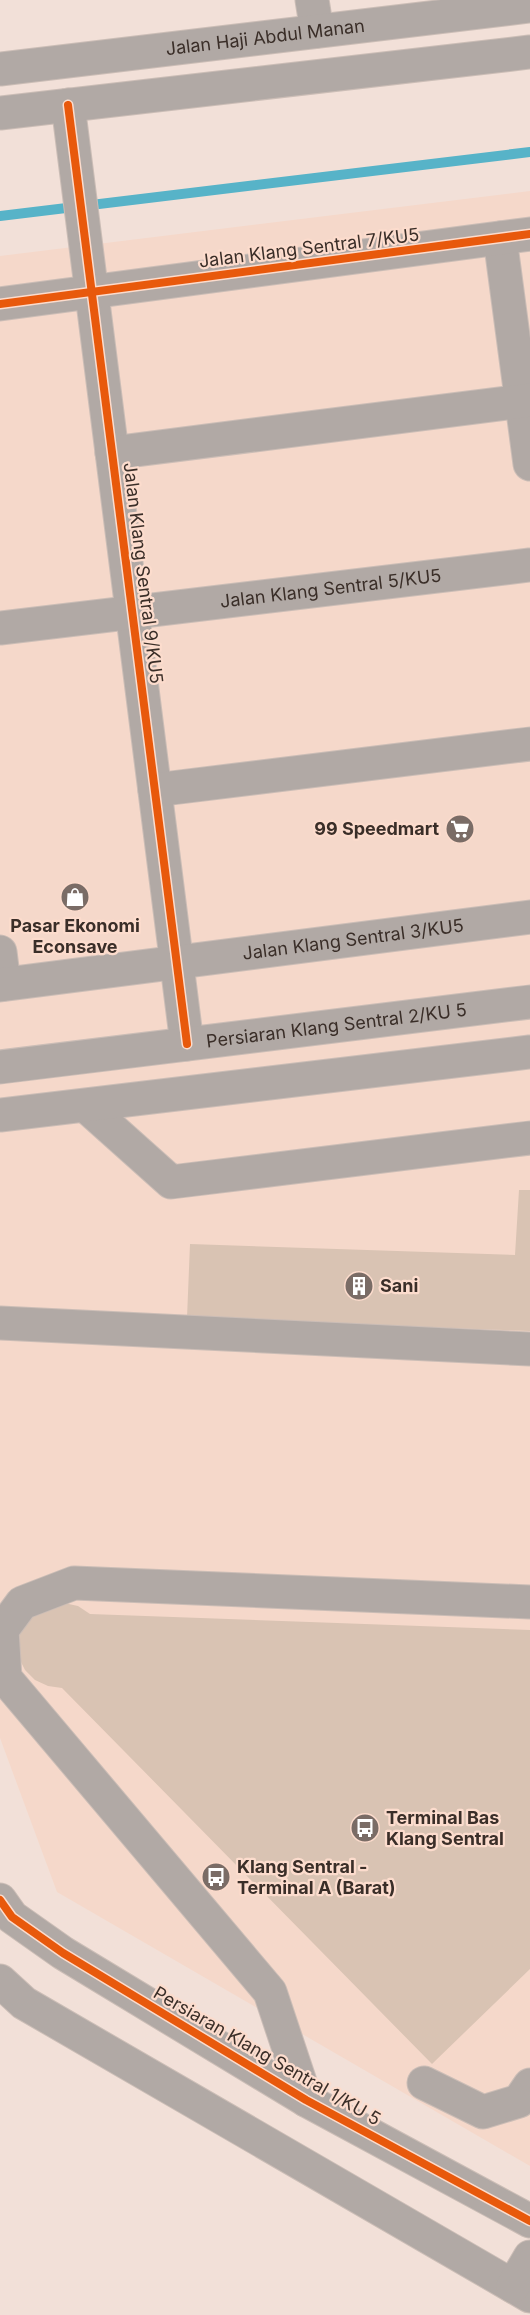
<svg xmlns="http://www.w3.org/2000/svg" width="530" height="2315" font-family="Inter,sans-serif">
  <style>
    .built { fill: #f5d8ca }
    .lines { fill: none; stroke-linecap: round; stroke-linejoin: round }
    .stream { stroke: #57b3c8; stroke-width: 10 }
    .building { fill: #d9c3b3 }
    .minor-casing { stroke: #cbbdb6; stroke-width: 35 }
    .minor { stroke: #b1a9a5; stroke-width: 33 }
    .cycleway-casing { stroke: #fcdccd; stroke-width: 11 }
    .cycleway { stroke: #e8590c; stroke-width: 8 }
    .labels { text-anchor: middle; stroke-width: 4.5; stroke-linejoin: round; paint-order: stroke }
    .street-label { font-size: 18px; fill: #3a2e28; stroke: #fcdccd }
    .poi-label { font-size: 18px; font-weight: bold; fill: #3a2e28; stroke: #fcdccd; text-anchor: start }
  </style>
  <rect width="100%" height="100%" fill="#f2e0d8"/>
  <!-- built -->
  <polygon class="built" points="530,191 530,2166 57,1892 0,1738 0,256"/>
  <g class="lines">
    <!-- stream -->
    <polyline class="stream" points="0,216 530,152"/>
  </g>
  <!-- building -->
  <g class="building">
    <polygon points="519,1190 530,1190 530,1331 187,1318 190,1244 515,1255"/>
    <polygon points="64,1603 78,1606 90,1614 530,1630 530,1969 432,2064 62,1688 48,1686 35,1680 25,1670 19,1658 17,1645 20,1631 26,1619"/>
  </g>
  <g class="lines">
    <!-- minor casing -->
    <g class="minor-casing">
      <g id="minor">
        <polyline points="312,0 317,31"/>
        <path id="s1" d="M0,69L530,6"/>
        <polyline points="68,105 187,1044"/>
        <polyline points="0,113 530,52"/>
        <polyline points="500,238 530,464"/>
        <polyline points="0,304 530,234"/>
        <polyline points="112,453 530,400"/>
        <path id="s2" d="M0,628L530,565"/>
        <polyline points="155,790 530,744"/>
        <polyline points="0,952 4,984"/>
        <path id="s3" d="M0,985L530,917"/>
        <path id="s4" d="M0,1067L530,1002"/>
        <polyline points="86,1106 171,1182 530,1138"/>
        <polyline points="0,1115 530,1052"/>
        <polyline points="0,1323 530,1349"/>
        <polyline points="0,1900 12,1917 63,1953 306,2100 530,2221"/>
        <polyline points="0,1981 24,2003 530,2296"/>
        <polyline points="424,2083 483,2112 519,2101 530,2085"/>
        <polyline points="306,2100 270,1992 5,1678 2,1630 22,1603 74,1583 530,1602"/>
        <polyline points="513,2286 530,2257"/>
      </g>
    </g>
    <!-- minor -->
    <use href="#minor" class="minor"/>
    <!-- cycleway casing -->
    <g class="cycleway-casing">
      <g id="cycleway">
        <polyline points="68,105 187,1044"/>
        <polyline points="0,304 530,234"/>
        <polyline points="0,1900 12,1917 63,1953 306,2100 530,2221"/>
      </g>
    </g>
    <!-- cycleway -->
    <use href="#cycleway" class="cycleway"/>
  </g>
  <!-- icons -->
  <defs>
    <g id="supermarket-disc" transform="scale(1.5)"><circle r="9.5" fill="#7a6c66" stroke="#fcdccd"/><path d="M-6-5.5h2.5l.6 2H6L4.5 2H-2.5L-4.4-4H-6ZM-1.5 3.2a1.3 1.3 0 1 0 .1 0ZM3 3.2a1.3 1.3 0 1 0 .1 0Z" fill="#fff"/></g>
    <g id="shop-disc" transform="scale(1.5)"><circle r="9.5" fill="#7a6c66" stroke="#fcdccd"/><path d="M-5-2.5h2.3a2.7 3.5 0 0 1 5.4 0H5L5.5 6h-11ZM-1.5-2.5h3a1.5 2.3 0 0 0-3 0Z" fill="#fff"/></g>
    <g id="building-disc" transform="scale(1.5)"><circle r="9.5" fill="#7a6c66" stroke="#fcdccd"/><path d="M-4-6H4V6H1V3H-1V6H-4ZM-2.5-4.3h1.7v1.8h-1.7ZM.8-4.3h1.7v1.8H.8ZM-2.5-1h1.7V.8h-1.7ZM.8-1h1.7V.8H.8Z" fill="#fff"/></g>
    <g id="bus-disc" transform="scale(1.5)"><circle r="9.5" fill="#7a6c66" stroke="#fcdccd"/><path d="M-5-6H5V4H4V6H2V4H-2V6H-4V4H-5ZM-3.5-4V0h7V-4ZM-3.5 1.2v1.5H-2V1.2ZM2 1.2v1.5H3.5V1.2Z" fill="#fff"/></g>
  </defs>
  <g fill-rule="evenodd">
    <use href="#supermarket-disc" x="460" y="829"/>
    <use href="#shop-disc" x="75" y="897"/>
    <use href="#building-disc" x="359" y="1286"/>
    <use href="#bus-disc" x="365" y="1828"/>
    <use href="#bus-disc" x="216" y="1877"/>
  </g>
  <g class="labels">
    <!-- street labels -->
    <g class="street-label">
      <text dy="6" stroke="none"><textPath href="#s1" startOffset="267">Jalan Haji Abdul Manan</textPath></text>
      <text transform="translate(309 248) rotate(-7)" y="6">Jalan Klang Sentral 7/KU5</text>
      <text transform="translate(143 573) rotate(83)" y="6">Jalan Klang Sentral 9/KU5</text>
      <text dy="6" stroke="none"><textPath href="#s2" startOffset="333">Jalan Klang Sentral 5/KU5</textPath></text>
      <text dy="6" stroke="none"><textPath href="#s3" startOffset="356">Jalan Klang Sentral 3/KU5</textPath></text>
      <text dy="6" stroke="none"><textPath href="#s4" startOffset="339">Persiaran Klang Sentral 2/KU 5</textPath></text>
      <text transform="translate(267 2056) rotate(30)" y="6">Persiaran Klang Sentral 1/KU 5</text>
    </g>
    <!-- poi labels -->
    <g class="poi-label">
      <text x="439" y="835" text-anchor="end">99 Speedmart</text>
      <text x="75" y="932" text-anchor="middle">Pasar Ekonomi<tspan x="75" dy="21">Econsave</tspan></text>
      <text x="380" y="1292">Sani</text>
      <text x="386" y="1824">Terminal Bas<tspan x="386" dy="21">Klang Sentral</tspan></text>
      <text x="237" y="1873">Klang Sentral -<tspan x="237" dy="21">Terminal A (Barat)</tspan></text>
    </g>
  </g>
</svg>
